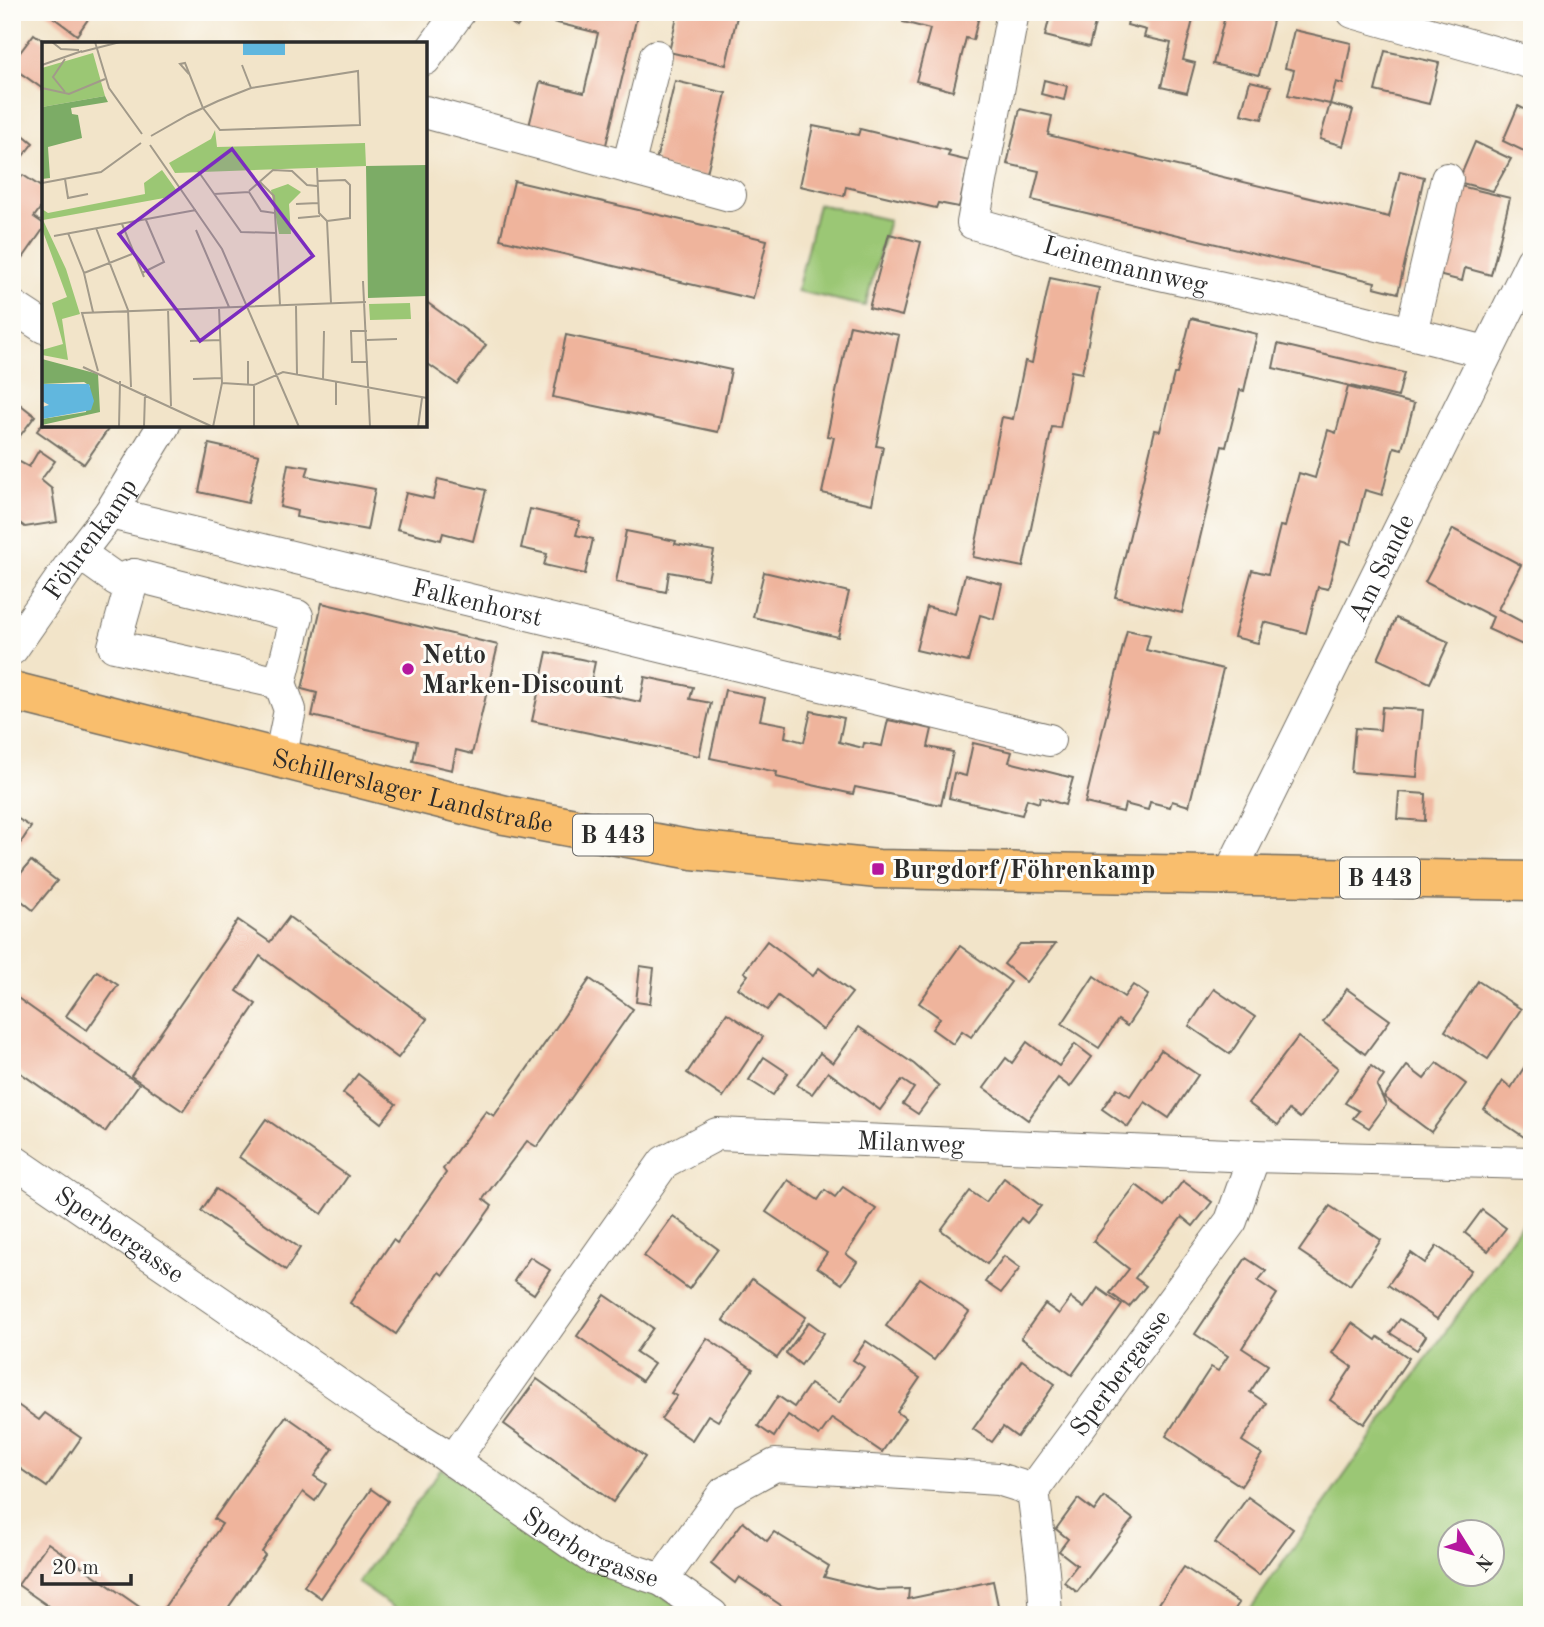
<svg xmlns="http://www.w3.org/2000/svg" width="1544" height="1627" font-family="'Old Standard TT',serif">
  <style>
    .green { fill: #9bc774; stroke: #637950; stroke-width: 2; fill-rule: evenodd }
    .building { fill: #efb49c }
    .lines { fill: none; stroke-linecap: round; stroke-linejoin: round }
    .minor-casing { stroke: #716c62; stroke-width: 34 }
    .major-casing { stroke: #716c62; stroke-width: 41 }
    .minor { stroke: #fff; stroke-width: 32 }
    .major { stroke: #f9be6d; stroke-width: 38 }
    .poi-dot { fill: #b5179e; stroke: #fdfcf7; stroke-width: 2.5 }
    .labels { text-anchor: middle; stroke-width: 6; stroke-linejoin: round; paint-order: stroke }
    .shield { fill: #fdfcf7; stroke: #6a6a68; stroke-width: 2 }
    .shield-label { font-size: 24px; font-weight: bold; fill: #2b2b2b }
    .street-label { font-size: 26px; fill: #2b2b2b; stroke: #fdfcf7 }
    .poi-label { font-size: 26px; font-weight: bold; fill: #2b2b2b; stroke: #fdfcf7; text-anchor: start }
    .inset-road { fill: none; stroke: #a29a8a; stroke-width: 2 }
    .view { fill: #7b2cbf; fill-opacity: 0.15; stroke: #7b2cbf; stroke-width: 3.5 }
    .inset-edge { fill: none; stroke: #2b2b2b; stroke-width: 3.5 }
  </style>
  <rect width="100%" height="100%" fill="#fdfcf7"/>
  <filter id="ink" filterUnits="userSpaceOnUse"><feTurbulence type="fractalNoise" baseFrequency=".0143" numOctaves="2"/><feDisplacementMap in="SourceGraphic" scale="14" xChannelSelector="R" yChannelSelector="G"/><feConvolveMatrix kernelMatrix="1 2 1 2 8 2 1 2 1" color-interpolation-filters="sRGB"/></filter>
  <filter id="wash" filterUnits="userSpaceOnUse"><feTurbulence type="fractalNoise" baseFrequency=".00686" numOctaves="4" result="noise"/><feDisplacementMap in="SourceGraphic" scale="28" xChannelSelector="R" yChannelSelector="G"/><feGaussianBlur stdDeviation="1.57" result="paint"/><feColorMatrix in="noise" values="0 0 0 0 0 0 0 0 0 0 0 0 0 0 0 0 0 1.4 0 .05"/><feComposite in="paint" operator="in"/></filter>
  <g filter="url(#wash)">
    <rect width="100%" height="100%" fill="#f2e4c9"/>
    <!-- green -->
    <g class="green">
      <polygon points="818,204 889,220 865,306 797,291"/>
      <path d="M1532,1209V1615H1246ZM1450,1532H1492V1574H1450Z"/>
      <polygon points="441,1469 694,1615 405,1615 358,1583"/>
    </g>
    <g id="blocks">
      <!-- building -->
      <g class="building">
        <polygon points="46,12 93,12 77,35"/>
        <polygon points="496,12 528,12 517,27"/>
        <polygon points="551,12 638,12 604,153 527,134 540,82 584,93 598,33 549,21"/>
        <polygon points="678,12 738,12 726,65 669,52"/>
        <polygon points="905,12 980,12 973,40 966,38 953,91 916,81 930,29 903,22"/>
        <polygon points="1051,12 1098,12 1089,47 1045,36"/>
        <polygon points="1130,12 1195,12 1183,60 1195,63 1187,93 1161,87 1171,43 1144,37 1146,30 1127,25"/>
        <polygon points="1226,12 1236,12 1273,21 1259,75 1213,64"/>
        <polygon points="1294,30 1351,43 1343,84 1336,82 1330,104 1288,95 1294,70 1285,68"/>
        <polygon points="34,34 48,44 44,44 43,89 12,67 12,63"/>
        <polygon points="1385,51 1439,63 1429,104 1375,91"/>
        <polygon points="1044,80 1067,86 1064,100 1041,94"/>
        <polygon points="675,81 726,93 706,177 655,165"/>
        <polygon points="1250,81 1271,86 1262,119 1241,114"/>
        <polygon points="1330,104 1353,110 1343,146 1320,139"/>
        <polygon points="1518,106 1532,113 1532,155 1503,141"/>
        <polygon points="1020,109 1052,116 1048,135 1389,217 1400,171 1424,177 1398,293 1374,287 1375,282 1032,200 1039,171 1007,164"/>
        <polygon points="813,126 858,135 860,129 950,151 948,156 969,161 959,207 938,203 936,208 846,187 844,196 800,186"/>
        <polygon points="21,133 33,143 12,170 12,145"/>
        <polygon points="1475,142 1511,159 1493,191 1458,182"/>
        <polygon points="23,175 44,189 44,203 34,217 44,224 44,228 23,258 12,251 12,190"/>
        <polygon points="514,181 767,240 753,299 500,239"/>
        <polygon points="1460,186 1510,198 1491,275 1465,268 1462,281 1438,275"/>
        <polygon points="889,234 921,242 902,316 869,308"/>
        <polygon points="1050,278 1099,288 1082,373 1071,371 1060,428 1052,427 1023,567 973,557 1002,417 1013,419 1025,361 1032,363"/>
        <polygon points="425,301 486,345 457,384 425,362"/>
        <polygon points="1191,318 1257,334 1244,391 1240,390 1226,447 1222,446 1182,613 1115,597 1155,430 1160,431 1174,374 1177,374"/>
        <polygon points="850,325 899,335 876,446 883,447 872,504 822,493 834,437 827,436"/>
        <polygon points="566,335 731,370 718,432 553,397"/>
        <polygon points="1278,344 1404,373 1398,397 1273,368"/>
        <polygon points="1348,387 1414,404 1402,449 1394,447 1382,495 1365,490 1351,544 1341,541 1328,589 1318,587 1306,633 1264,622 1258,643 1234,637 1252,570 1268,574 1280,526 1285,527 1299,473 1315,478 1328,430 1336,433"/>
        <polygon points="12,398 35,416 16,441 12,438"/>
        <polygon points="44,421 44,425 111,425 84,464 37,431"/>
        <polygon points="209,444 259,455 248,503 199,492"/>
        <polygon points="39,450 55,461 41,480 52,489 57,522 25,527 12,517 12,469 18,461 29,467"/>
        <polygon points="288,464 309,467 306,476 375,489 367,530 296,517 297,511 280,507"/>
        <polygon points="438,479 486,490 473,541 443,533 441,540 397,529 406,493 433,499"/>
        <polygon points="530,509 580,521 576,535 593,539 585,574 544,565 547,554 521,548"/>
        <polygon points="1453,529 1521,565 1498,609 1532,627 1532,632 1525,646 1488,629 1493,617 1425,582"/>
        <polygon points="626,531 676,541 675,544 714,551 708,579 669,572 666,592 616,582"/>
        <polygon points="764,572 849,592 838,637 753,617"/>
        <polygon points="965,575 1002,584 994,619 980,615 968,662 916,650 927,607 955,614"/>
        <polygon points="322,603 498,645 472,754 456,750 452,770 413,761 417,741 312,716 317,693 302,689"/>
        <polygon points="1396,618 1449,642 1430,683 1378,659"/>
        <polygon points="1127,630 1150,635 1146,650 1223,669 1189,806 1172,801 1170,807 1150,802 1148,810 1125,804 1123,812 1085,803"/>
        <polygon points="547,652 595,662 589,691 640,702 645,677 693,687 690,699 711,703 699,756 532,721"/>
        <polygon points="725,690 765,698 760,720 787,725 785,737 804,742 811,711 844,718 839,742 863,748 864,743 882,746 888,720 932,729 928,747 953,752 941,805 855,787 853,794 776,777 777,772 710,758"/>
        <polygon points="1382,707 1423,710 1417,777 1351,772 1355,728 1380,730"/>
        <polygon points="973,743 1012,752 1009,762 1073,778 1065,805 1040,797 1039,803 1027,799 1022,815 949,798 954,773 966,776"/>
        <polygon points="1399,792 1426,794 1425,821 1397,819"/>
        <polygon points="12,815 31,827 12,856"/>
        <polygon points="31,861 57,881 33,910 12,893 12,884"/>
        <polygon points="289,917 427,1019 398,1058 260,956 237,991 256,1004 183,1111 131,1076 238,920 270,942"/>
        <polygon points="767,941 813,976 819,968 852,993 823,1030 778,996 767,1010 738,988 748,975 744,972"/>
        <polygon points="1020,944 1055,944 1026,982 1004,964"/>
        <polygon points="960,946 1011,982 971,1037 962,1031 953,1044 932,1029 940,1018 919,1003"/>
        <polygon points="640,966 654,968 650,1004 636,1002"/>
        <polygon points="97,971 118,985 87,1030 66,1016"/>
        <polygon points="1094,976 1124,997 1133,985 1148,995 1127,1026 1118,1020 1099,1048 1062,1024"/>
        <polygon points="590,979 633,1009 537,1147 527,1141 483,1199 492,1206 443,1275 439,1272 396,1334 350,1303 393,1240 397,1243 446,1173 443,1169 486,1111 494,1116"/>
        <polygon points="1478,981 1521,1009 1488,1059 1445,1031"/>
        <polygon points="1214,989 1255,1017 1230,1054 1189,1026"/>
        <polygon points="1347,989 1390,1020 1365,1054 1323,1022"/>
        <polygon points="12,994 139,1084 105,1132 12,1067"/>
        <polygon points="727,1013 763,1037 723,1097 687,1073"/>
        <polygon points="859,1027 914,1064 939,1086 918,1114 903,1104 914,1088 902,1080 880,1110 828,1072 812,1094 797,1085 820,1053 833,1063"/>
        <polygon points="1298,1037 1338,1068 1300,1118 1289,1110 1278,1125 1248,1103"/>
        <polygon points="1027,1042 1059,1066 1075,1044 1092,1057 1070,1087 1058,1078 1028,1120 984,1088 1006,1058 1012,1063"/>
        <polygon points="1161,1050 1198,1075 1169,1118 1145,1102 1128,1127 1102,1109 1117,1088 1130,1096"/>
        <polygon points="764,1057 788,1073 773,1095 749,1080"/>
        <polygon points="1437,1063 1466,1084 1431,1132 1384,1097 1407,1066 1424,1079"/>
        <polygon points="1371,1066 1384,1076 1377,1086 1386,1105 1369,1128 1353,1118 1359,1111 1345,1103"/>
        <polygon points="1525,1066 1532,1070 1532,1137 1524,1137 1484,1110 1503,1081 1511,1088"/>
        <polygon points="358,1074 396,1104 381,1123 343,1093"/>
        <polygon points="266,1119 348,1176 322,1214 239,1157"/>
        <polygon points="1004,1178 1041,1206 1027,1223 1021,1218 987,1264 941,1230 970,1191 986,1202"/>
        <polygon points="788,1180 818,1200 825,1190 835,1197 843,1187 876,1209 846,1254 857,1262 842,1284 817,1267 827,1253 766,1212"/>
        <polygon points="1183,1181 1212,1202 1193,1226 1182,1217 1135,1278 1146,1286 1129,1307 1110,1293 1129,1269 1093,1241 1136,1185 1164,1206"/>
        <polygon points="216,1189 300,1248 286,1270 201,1211"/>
        <polygon points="1330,1206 1381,1240 1350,1285 1299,1251"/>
        <polygon points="1482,1210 1506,1228 1488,1251 1465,1233"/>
        <polygon points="673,1216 718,1249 689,1289 644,1256"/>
        <polygon points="1437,1246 1471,1270 1437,1319 1388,1285 1411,1253 1425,1263"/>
        <polygon points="1004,1256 1020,1268 1001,1293 985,1282"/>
        <polygon points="530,1257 550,1270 534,1294 514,1281"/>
        <polygon points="1246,1258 1266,1271 1258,1281 1277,1294 1242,1348 1268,1365 1250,1392 1266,1403 1242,1441 1262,1454 1241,1486 1166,1436 1211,1367 1218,1371 1228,1356 1195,1334"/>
        <polygon points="920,1278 969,1312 934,1360 886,1326"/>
        <polygon points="752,1279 806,1317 777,1358 723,1320"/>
        <polygon points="1098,1288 1122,1305 1072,1375 1021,1338 1045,1304 1059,1314 1071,1298 1084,1308"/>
        <polygon points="605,1295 653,1328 636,1352 654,1364 642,1381 577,1336"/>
        <polygon points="1400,1319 1426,1336 1417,1350 1390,1333"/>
        <polygon points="809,1322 824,1333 801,1365 786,1353"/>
        <polygon points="1352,1323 1376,1340 1378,1337 1409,1358 1364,1424 1330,1400 1352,1367 1332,1353"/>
        <polygon points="707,1338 753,1369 718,1421 708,1415 692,1440 661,1419 677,1396 671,1393"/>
        <polygon points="866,1341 920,1378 897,1412 905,1418 882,1452 832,1418 819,1436 788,1415 774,1437 758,1426 778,1396 794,1407 810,1384 839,1403 864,1367 853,1360"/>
        <polygon points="1022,1360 1055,1384 1017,1437 1003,1427 992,1442 973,1429"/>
        <polygon points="537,1379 645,1457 613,1502 504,1424"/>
        <polygon points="12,1401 39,1420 45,1413 81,1438 47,1487 12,1463"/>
        <polygon points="286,1416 333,1449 314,1476 326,1484 315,1501 303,1492 262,1552 265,1555 223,1615 159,1615 222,1524 214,1519"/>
        <polygon points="371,1489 388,1501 321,1598 304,1586"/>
        <polygon points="1104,1497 1133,1519 1077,1592 1064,1582 1077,1565 1059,1551 1068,1539 1056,1529 1078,1499 1094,1511"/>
        <polygon points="1248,1497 1293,1529 1259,1575 1215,1543"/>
        <polygon points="743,1522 767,1541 774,1532 829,1566 824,1577 877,1590 909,1589 908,1599 993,1581 1000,1615 794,1614 739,1577 735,1583 711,1564"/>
        <polygon points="48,1543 151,1615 61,1615 18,1585"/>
        <polygon points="1184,1567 1239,1603 1231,1615 1173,1615 1158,1605"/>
      </g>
    </g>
  </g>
  <g filter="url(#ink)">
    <use href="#blocks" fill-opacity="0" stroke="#716c62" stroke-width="2"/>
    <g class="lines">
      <!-- minor casing -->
      <g class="minor-casing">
        <g id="minor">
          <path id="s1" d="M1013,12L973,223L1119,265L1286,302L1486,352"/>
          <polyline points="1353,12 1532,63"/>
          <polyline points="425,59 459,12"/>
          <polyline points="425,112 730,195"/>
          <polyline points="628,167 656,56"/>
          <polyline points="12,306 44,327"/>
          <polyline points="1411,333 1447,179"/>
          <path id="s2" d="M110,513L1049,740"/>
          <polyline points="79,553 117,580 134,575 297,616 280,683 290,710 280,759"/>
          <polyline points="134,575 114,646 280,683"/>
          <path id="s3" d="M12,649L79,553L110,513L164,425"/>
          <path id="s4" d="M1229,875L1532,261"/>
          <path id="s5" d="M12,1160L221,1303L392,1422L439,1451L591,1557L662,1580L724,1493L775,1465L998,1479L1033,1490L1231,1221L1254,1156"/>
          <path id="s6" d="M453,1461L664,1162L717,1134L1254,1156L1532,1163"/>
          <polyline points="1033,1490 1043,1571 1046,1615"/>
          <polyline points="662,1580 712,1615"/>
        </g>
      </g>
      <!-- major casing -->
      <g class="major-casing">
        <g id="major">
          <path id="s7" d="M12,691L505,815L693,850L878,869L1532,881"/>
        </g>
      </g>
      <!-- minor -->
      <use href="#minor" class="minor"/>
      <!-- major -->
      <use href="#major" class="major"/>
    </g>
  </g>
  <!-- markers -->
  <g class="poi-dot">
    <circle cx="408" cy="669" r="7"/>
    <rect x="871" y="862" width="14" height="14" rx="3.5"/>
  </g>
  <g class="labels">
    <!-- shield labels -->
    <g class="shield">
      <rect x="573" y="814.5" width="80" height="41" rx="5"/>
      <rect x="1340" y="857.5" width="80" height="41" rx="5"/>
    </g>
    <g class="shield-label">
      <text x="613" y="843">B 443</text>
      <text x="1380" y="886">B 443</text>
    </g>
    <!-- street labels -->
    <g class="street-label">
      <text dy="9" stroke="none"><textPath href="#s1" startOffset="373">Leinemannweg</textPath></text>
      <text dy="9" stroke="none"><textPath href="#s3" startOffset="135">Föhrenkamp</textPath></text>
      <text dy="9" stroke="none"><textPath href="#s4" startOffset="343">Am Sande</textPath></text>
      <text dy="9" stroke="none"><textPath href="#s2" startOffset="378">Falkenhorst</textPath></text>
      <text dy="9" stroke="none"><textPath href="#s7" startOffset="413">Schillerslager Landstraße</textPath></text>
      <text dy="9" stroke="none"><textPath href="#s6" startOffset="620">Milanweg</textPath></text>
      <text dy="9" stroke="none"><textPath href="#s5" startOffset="131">Sperbergasse</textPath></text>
      <text dy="9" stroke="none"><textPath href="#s5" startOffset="1348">Sperbergasse</textPath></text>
      <text dy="9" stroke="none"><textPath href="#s5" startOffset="698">Sperbergasse</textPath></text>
    </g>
    <!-- poi labels -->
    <g class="poi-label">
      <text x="422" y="663">Netto<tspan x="422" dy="30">Marken-Discount</tspan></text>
      <text x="892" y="878">Burgdorf/Föhrenkamp</text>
    </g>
  </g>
  <!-- overview -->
  <g transform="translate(42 42)">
    <rect width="385" height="385" fill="#f2e4c9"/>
    <path d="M51,11L63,54L0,65V26ZM173,88L175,105L323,101L324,124L133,131L127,121L169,97ZM120,128L135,149L122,156L1,178L24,227L38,272L20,277L26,318L0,313V308L21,302L10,261L25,255L0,187V167L6,171L103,152L102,141ZM246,142L259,150L247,162L249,192H237L229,148ZM368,261L369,277L328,278L327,262Z" fill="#9bc774"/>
    <path d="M63,54L66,60L29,66L30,72L36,73L40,96L6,105L8,136L0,137V65ZM385,123V254L326,256L324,124ZM0,317L56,332L58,370L0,383V377L44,370L48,344L42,340L0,342Z" fill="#7cac66"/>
    <path d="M201,0H243V13H201ZM0,342H47L52,359L49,368L0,377V365L7,363L0,359Z" fill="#61b7de"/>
    <path class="inset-road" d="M10,0L19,7L37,8M53,0L67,46L100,92M39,10L78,0M0,23L40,9M200,23L209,46M0,46L27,52L63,37M23,50L11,35L23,17M109,94L146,73L176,59L209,46L316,29L318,83L178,88L161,66L143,21L138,22L147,32M108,103L180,207L257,385M275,126L277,171L285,179L289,261M156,129L199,190L235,191M23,137L26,156L46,152M275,139L303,138L308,143V176L285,179M218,140L232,154L233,170M0,141L59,130L99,101M207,149L231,128L250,129L265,143L275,144M172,152L207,150L219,169L233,171L238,263M254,162L276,161M256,176L278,174M80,182L102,235M54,186L86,268L89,345M154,188L187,265M26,191L42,231L51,270M12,194L154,168M42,231L90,212M100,231L122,220L104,178M321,239L328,385M254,263L255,333M126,267L129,364M325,289H309L310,320H326M325,298L355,297M148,299L179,298M206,319V342M41,325L171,385M56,329L40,271L324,260M151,337L180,336M281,338L282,289M294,340V363M180,341L212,343L241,330L385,356M212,343V385M77,385L78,339M102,385L103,352M171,385L180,341L177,266M376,385L380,356"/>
    <path class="view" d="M190,107L271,214L158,299L77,192Z"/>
    <rect width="385" height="385" class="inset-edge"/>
  </g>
  <!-- margin -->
  <rect width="1544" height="1627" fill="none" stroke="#fdfcf7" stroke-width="42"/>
  <!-- north arrow -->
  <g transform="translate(1471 1553) rotate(127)"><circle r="33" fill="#fdfcf7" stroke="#a9a8a5" stroke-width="2"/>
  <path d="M0-5L12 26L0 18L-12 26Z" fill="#b5179e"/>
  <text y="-10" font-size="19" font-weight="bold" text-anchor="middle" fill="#2b2b2b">N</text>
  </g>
  <!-- scale -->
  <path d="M42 1574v10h89v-10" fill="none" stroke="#2b2b2b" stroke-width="3.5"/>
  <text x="52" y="1574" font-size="21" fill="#2b2b2b" stroke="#fdfcf7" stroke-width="5" paint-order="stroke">20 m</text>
</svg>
